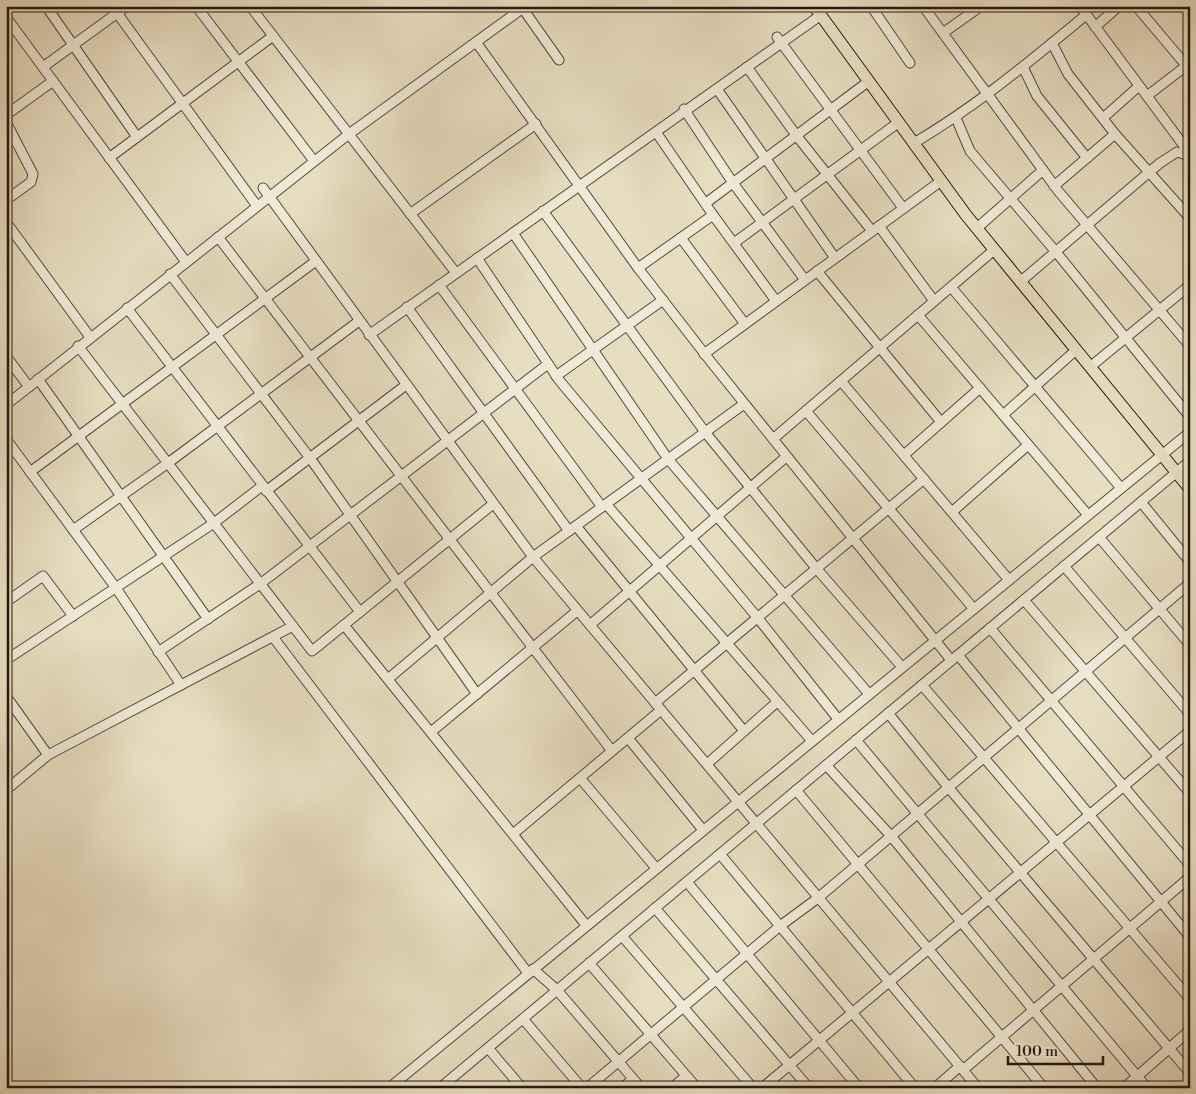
<svg xmlns="http://www.w3.org/2000/svg" width="1196" height="1094" font-family="'Libre Bodoni',serif">
  <style>
    .lines { fill: none; stroke-linecap: round; stroke-linejoin: round }
    .minor-casing { stroke: #56493d; stroke-width: 11 }
    .major-casing { stroke: #261711; stroke-width: 13 }
    .minor { stroke: #efead7; stroke-width: 9 }
    .major { stroke: #e7dec1; stroke-width: 11 }
  </style>
  <rect width="100%" height="100%" fill="#e7dec1"/>
  <filter id="stains"><feTurbulence type="fractalNoise" baseFrequency=".004" numOctaves="4"/><feColorMatrix values="0 0 0 0 .2 0 0 0 0 .09 0 0 0 0 .02 0 0 0 .5 -.17"/></filter>
  <radialGradient id="worn" r=".72"><stop offset=".6" stop-color="#630" stop-opacity="0"/><stop offset="1" stop-color="#630" stop-opacity=".3"/></radialGradient>
  <g class="lines">
    <!-- minor casing -->
    <g class="minor-casing">
      <g id="minor">
        <polyline points="46,6 137,137"/>
        <polyline points="112,6 257,206"/>
        <polyline points="196,6 314,161"/>
        <polyline points="250,6 456,273"/>
        <polyline points="521,6 559,60"/>
        <polyline points="871,6 910,63"/>
        <polyline points="923,6 1059,192 1190,346"/>
        <polyline points="1080,6 1190,154"/>
        <polyline points="1136,6 1190,70"/>
        <polyline points="6,17 186,262"/>
        <polyline points="1095,27 1119,6"/>
        <polyline points="943,33 981,6"/>
        <polyline points="777,37 903,208"/>
        <polyline points="476,42 638,268 711,362 951,660"/>
        <polyline points="1052,43 1068,74 1115,134 1190,218"/>
        <polyline points="43,67 127,6"/>
        <polyline points="747,67 796,135 872,231"/>
        <polyline points="1023,67 1037,96 1087,158"/>
        <polyline points="717,89 835,258"/>
        <polyline points="1147,96 1190,63"/>
        <polyline points="684,109 733,183 805,280"/>
        <polyline points="6,115 53,81"/>
        <polyline points="956,118 970,151 1056,252 1190,417"/>
        <polyline points="1103,118 1139,86"/>
        <polyline points="6,122 33,174 31,182 6,200"/>
        <polyline points="656,132 713,215 776,301"/>
        <path d="M914,143C977,106 1030,61 1086,15"/>
        <polyline points="109,158 273,36"/>
        <polyline points="1054,186 1115,134"/>
        <polyline points="263,188 533,557 978,1088"/>
        <polyline points="706,203 869,81"/>
        <polyline points="543,211 705,432 816,568 902,667"/>
        <polyline points="410,214 536,124"/>
        <polyline points="6,222 90,337"/>
        <polyline points="879,226 934,301"/>
        <polyline points="977,228 1043,170"/>
        <polyline points="513,233 668,459 869,694"/>
        <polyline points="218,237 612,751"/>
        <polyline points="681,238 745,324"/>
        <polyline points="734,243 899,122"/>
        <polyline points="477,258 559,380 757,617 838,719"/>
        <polyline points="638,268 713,215"/>
        <polyline points="817,271 941,422"/>
        <polyline points="170,274 310,458 477,694"/>
        <polyline points="1020,282 1160,163 1177,152 1190,156"/>
        <polyline points="439,285 602,507"/>
        <polyline points="951,287 1121,488"/>
        <polyline points="407,307 569,531"/>
        <polyline points="127,308 360,612"/>
        <polyline points="918,315 1088,515"/>
        <polyline points="369,335 821,15"/>
        <polyline points="78,346 312,651 493,504"/>
        <polyline points="704,354 941,181"/>
        <polyline points="6,356 29,387"/>
        <polyline points="1090,367 1190,285"/>
        <polyline points="556,376 663,300"/>
        <polyline points="38,379 208,619"/>
        <polyline points="841,381 1009,580"/>
        <polyline points="6,405 349,134 523,8"/>
        <polyline points="806,411 974,609"/>
        <polyline points="1003,415 1076,350"/>
        <polyline points="6,439 116,588 181,685"/>
        <polyline points="773,439 994,250"/>
        <polyline points="904,455 980,388"/>
        <polyline points="30,472 316,261"/>
        <polyline points="266,491 406,385"/>
        <polyline points="1141,502 1190,562"/>
        <polyline points="606,504 812,741"/>
        <polyline points="952,512 1028,445"/>
        <polyline points="576,526 744,731"/>
        <polyline points="73,530 168,463 359,321"/>
        <polyline points="1099,537 1190,645"/>
        <polyline points="1064,566 1190,714"/>
        <polyline points="1024,600 1190,793"/>
        <polyline points="6,602 43,576 73,616"/>
        <polyline points="344,625 586,925"/>
        <polyline points="590,625 786,457"/>
        <polyline points="990,628 1190,865"/>
        <polyline points="273,637 528,973"/>
        <polyline points="158,652 260,584 548,364"/>
        <polyline points="958,655 1190,937"/>
        <polyline points="6,660 214,523 262,486"/>
        <polyline points="388,679 533,557 744,404"/>
        <polyline points="922,685 1190,999"/>
        <polyline points="6,696 48,755"/>
        <polyline points="655,703 924,479"/>
        <polyline points="888,713 948,787 1190,1073"/>
        <polyline points="431,732 577,611"/>
        <polyline points="628,738 703,830"/>
        <polyline points="856,740 1147,1088"/>
        <polyline points="707,764 777,702"/>
        <polyline points="826,765 891,836 1097,1088"/>
        <polyline points="580,778 656,868"/>
        <polyline points="6,790 48,755 293,626"/>
        <polyline points="796,790 1044,1088"/>
        <polyline points="513,834 661,710"/>
        <polyline points="720,854 915,1088"/>
        <polyline points="687,882 859,1088"/>
        <polyline points="655,908 809,1088"/>
        <polyline points="622,936 753,1088"/>
        <polyline points="589,963 697,1088"/>
        <polyline points="533,969 557,990 641,1088"/>
        <polyline points="523,1019 582,1088"/>
        <polyline points="488,1048 522,1088"/>
        <polyline points="963,1070 1190,877"/>
        <polyline points="389,1088 1190,432"/>
        <polyline points="440,1088 1190,461"/>
        <polyline points="587,1088 780,926 818,898 1190,583"/>
        <polyline points="622,1088 633,1079"/>
        <polyline points="672,1088 686,1076"/>
        <polyline points="762,1088 1190,731"/>
        <polyline points="935,1088 960,1066"/>
        <polyline points="1124,1088 1190,1030"/>
      </g>
    </g>
    <!-- major casing -->
    <g class="major-casing">
      <polyline id="major" points="814,6 966,215 1190,489"/>
    </g>
    <!-- minor -->
    <use href="#minor" class="minor"/>
    <!-- major -->
    <use href="#major" class="major"/>
  </g>
  <!-- margin -->
  <rect width="1196" height="1094" fill="none" stroke="#e7dec1" stroke-width="25"/>
  <rect x="8" y="8" width="1181" height="1079" fill="none" stroke="#261711" stroke-width="2.5"/>
  <rect x="12" y="12" width="1171" height="1069" fill="none" stroke="#261711"/>
  <!-- scale -->
  <path d="M1008 1056v8h95v-8" fill="none" stroke="#261711" stroke-width="2.5"/>
  <text x="1016" y="1056" font-size="15" fill="#261711" stroke="#efead7" stroke-width="4" paint-order="stroke">100 m</text>
  <rect width="100%" height="100%" filter="url(#stains)"/>
  <rect width="100%" height="100%" fill="url(#worn)"/>
</svg>
